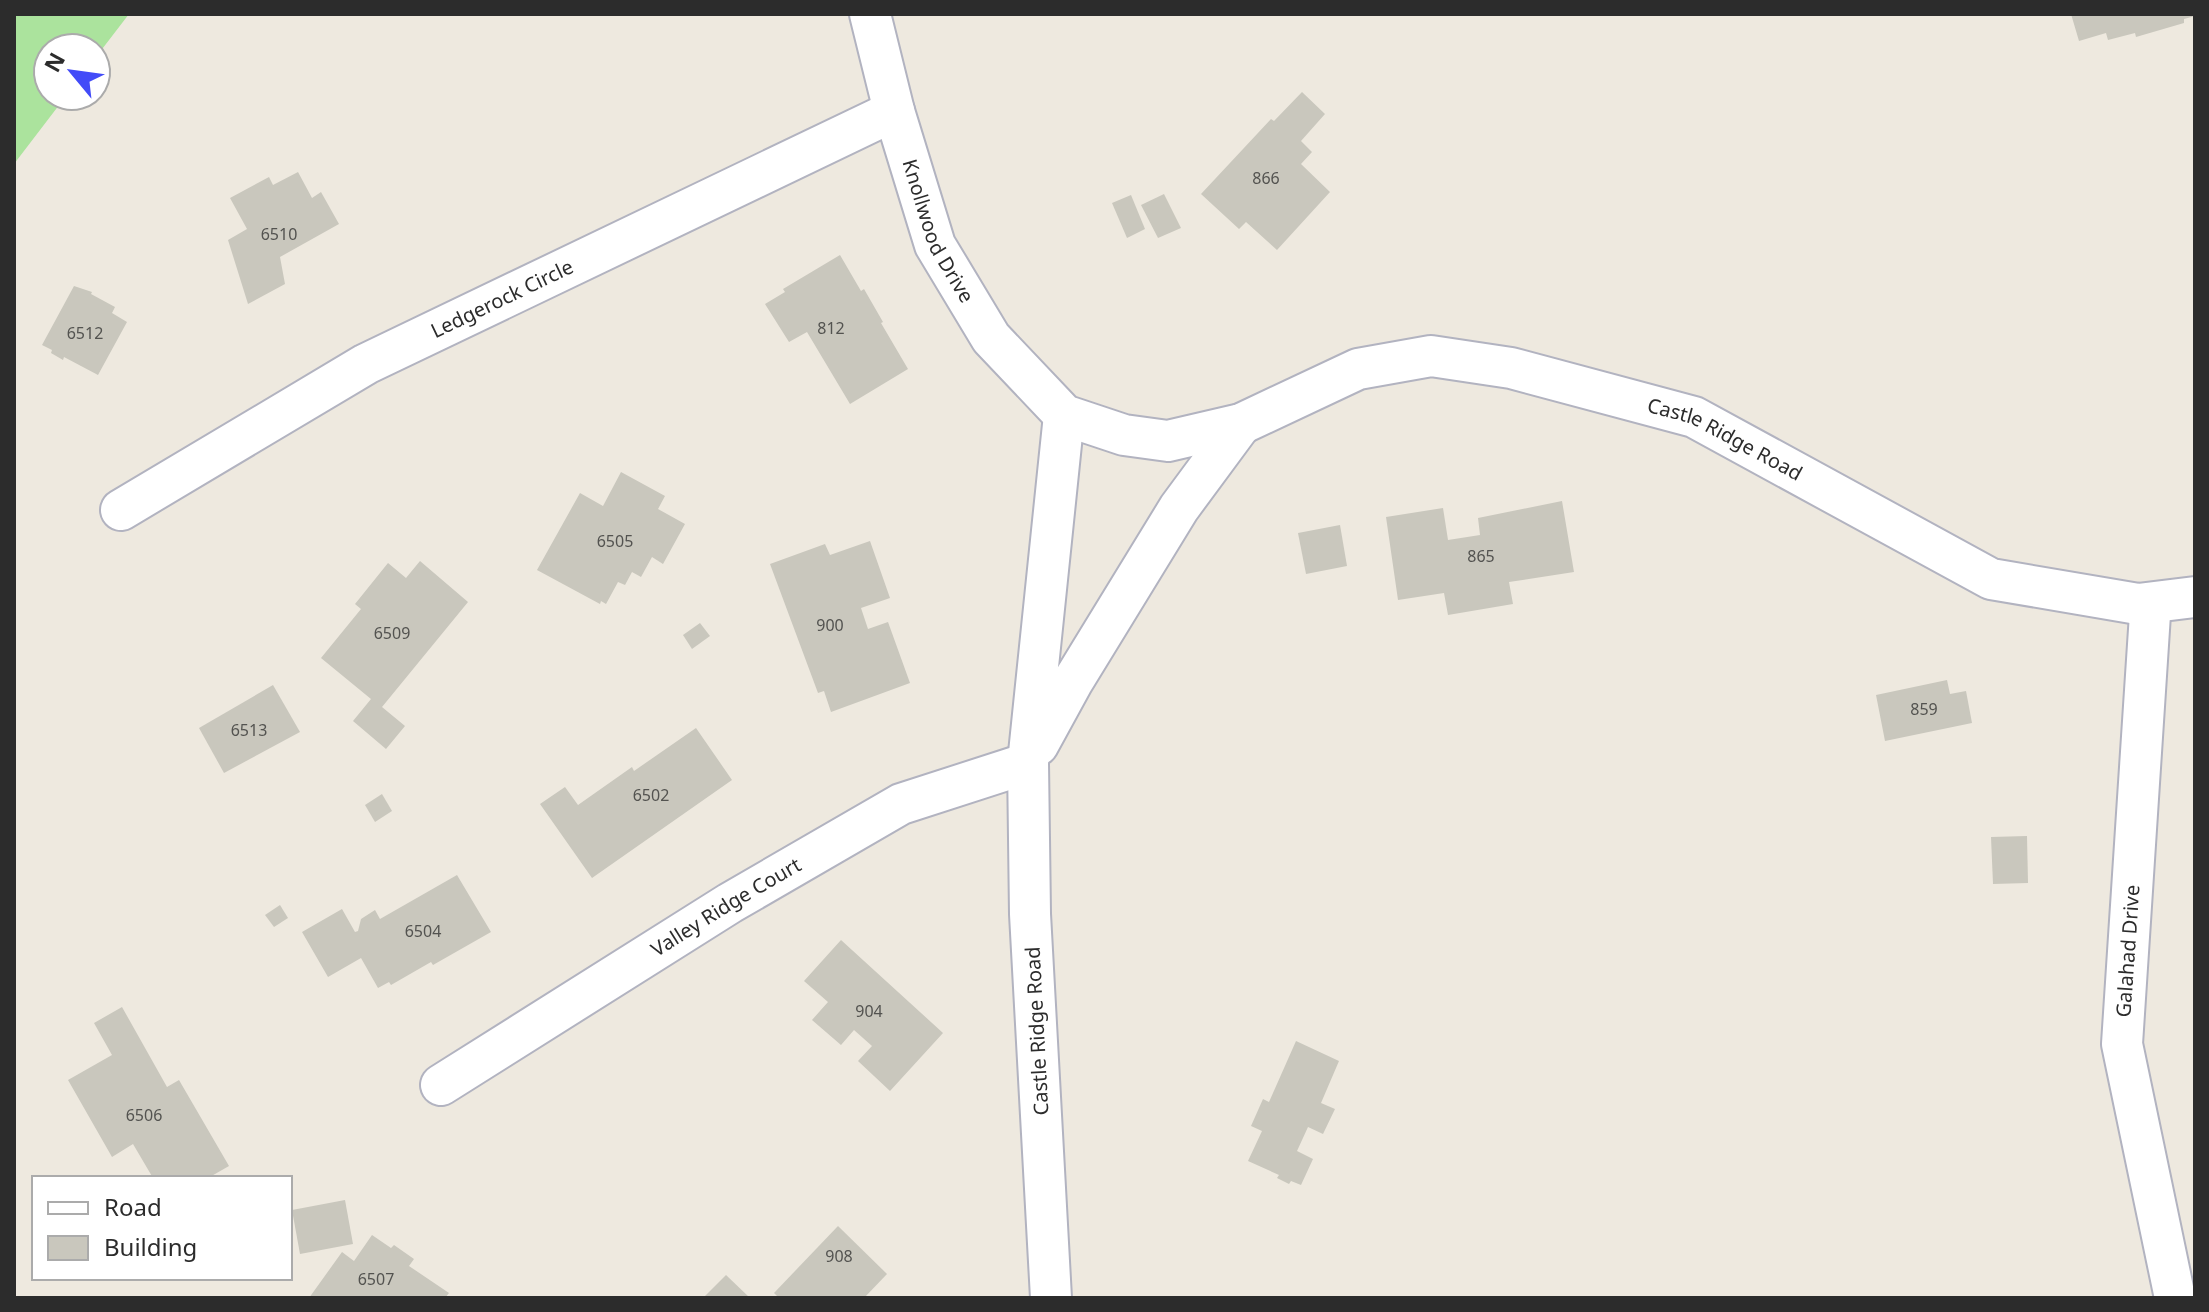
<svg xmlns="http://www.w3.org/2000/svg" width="2209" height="1312" font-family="'Noto Sans',sans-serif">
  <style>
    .green { fill: #abe39d }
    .building { fill: #c9c7bd }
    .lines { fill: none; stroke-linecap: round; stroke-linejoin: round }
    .minor-casing { stroke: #b2b3c0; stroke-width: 44 }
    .minor { stroke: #fff; stroke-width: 40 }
    .labels { text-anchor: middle; stroke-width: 6; stroke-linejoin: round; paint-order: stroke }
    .number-label { font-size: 16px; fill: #535350 }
    .street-label { font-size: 20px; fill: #2c2c2c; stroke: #fff }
  </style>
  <rect width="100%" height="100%" fill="#eee9df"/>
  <!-- green -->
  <polygon class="green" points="14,14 129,14 96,57 96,48 48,48 48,96 66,96 14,164"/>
  <!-- building -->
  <g class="building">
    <polygon points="2071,14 2195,14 2195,16 2184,19 2184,23 2136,37 2135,33 2108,40 2106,33 2079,41"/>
    <polygon points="1302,92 1325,114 1301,141 1312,152 1301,164 1330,192 1277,250 1246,222 1239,229 1201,194 1271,119 1274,121"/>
    <polygon points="298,172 312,198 321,192 339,224 280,257 285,284 248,304 228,240 247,229 230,198 269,177 273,185"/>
    <polygon points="1164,194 1181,228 1158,238 1141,205"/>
    <polygon points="1131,195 1145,229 1127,238 1112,203"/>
    <polygon points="840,255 861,291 864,289 883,322 881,323 908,369 850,404 807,332 789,342 765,304 785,292 783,289"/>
    <polygon points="74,286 92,292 91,294 115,307 112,313 127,322 98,375 64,357 63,360 51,353 52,350 42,345"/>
    <polygon points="621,472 665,496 658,509 685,524 663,564 652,557 641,577 632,572 625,585 618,582 606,604 601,601 600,604 537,570 580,493 603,506"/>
    <polygon points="1562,501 1574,572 1509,582 1513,604 1448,615 1444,593 1398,600 1386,517 1443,508 1448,540 1480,535 1478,518"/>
    <polygon points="1340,525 1347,566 1306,574 1298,533"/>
    <polygon points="870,541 890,598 861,608 868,629 888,622 910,683 831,712 824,691 818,693 770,564 825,544 830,555"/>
    <polygon points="420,561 468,602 382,707 405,726 386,749 353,721 371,699 321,658 361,609 355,604 388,563 406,578"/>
    <polygon points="700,623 710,636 692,649 683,635"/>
    <polygon points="1947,680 1950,694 1966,691 1972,723 1885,741 1876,695"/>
    <polygon points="273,685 300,732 224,773 199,728"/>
    <polygon points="696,728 732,780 592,878 540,804 565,787 578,805 632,767 634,771"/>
    <polygon points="382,794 392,811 375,822 365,805"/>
    <polygon points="2027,836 2028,883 1993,884 1991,837"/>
    <polygon points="457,875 491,932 433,965 431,962 391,985 389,982 378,988 361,958 328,977 302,932 342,909 355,932 358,931 361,919 375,910 380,919"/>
    <polygon points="280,905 288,918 274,927 265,915"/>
    <polygon points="841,940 943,1033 890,1091 858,1061 872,1046 854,1030 841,1045 812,1020 828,1002 804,981"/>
    <polygon points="122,1007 167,1087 179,1080 229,1166 208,1178 153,1178 133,1144 112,1157 68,1080 112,1055 94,1023"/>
    <polygon points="1296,1041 1339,1061 1321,1103 1335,1109 1323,1134 1308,1127 1297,1151 1313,1159 1301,1185 1291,1181 1289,1184 1277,1178 1279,1175 1248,1161 1262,1131 1251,1126 1263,1099 1269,1102"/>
    <polygon points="345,1200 353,1244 300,1254 292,1210"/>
    <polygon points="838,1226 887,1274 864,1298 779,1298 774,1293"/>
    <polygon points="372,1235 391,1248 394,1245 414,1259 409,1266 449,1293 445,1298 309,1298 342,1252 354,1261"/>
    <polygon points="726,1275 750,1298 703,1298"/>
  </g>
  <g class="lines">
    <!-- minor casing -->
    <g class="minor-casing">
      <g id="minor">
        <path id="s1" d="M870,14L894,111L935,245L991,338L1064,415L1124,435L1168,441L1241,424L1358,369L1431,356L1511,368L1694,417L1991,579L2138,604L2195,597"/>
        <path id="s2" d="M121,510L366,364L894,111"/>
        <polyline points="2138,604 2150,614 2122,1044 2175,1298"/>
        <polyline points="1038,745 1073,681 1179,508 1241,424"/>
        <path id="s3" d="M441,1085L730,903L901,804L1028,763"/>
        <polyline points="1051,1298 1030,914 1028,763 1064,415"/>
      </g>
    </g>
    <!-- minor -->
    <use href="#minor" class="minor"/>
  </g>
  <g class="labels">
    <!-- number labels -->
    <g class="number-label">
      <text x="1266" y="184">866</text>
      <text x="279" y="240">6510</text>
      <text x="831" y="334">812</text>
      <text x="85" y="339">6512</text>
      <text x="615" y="547">6505</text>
      <text x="1481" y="562">865</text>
      <text x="830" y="631">900</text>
      <text x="392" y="639">6509</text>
      <text x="1924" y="715">859</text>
      <text x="249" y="736">6513</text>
      <text x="651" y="801">6502</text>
      <text x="423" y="937">6504</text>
      <text x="869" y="1017">904</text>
      <text x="144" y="1121">6506</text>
      <text x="839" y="1262">908</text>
      <text x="376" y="1285">6507</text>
    </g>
    <!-- street labels -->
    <g class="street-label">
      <text dy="7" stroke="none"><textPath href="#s1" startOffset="228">Knollwood Drive</textPath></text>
      <text dy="7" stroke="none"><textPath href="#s2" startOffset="436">Ledgerock Circle</textPath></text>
      <text dy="7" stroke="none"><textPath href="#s1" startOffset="1148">Castle Ridge Road</textPath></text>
      <text dy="7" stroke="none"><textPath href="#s3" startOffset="336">Valley Ridge Court</textPath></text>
      <text transform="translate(2128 951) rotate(-86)" y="7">Galahad Drive</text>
      <text transform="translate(1037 1031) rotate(-93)" y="7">Castle Ridge Road</text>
    </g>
  </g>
  <!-- border -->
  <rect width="2209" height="1312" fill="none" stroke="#2c2c2c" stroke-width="32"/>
  <!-- legend -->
  <rect x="32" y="1176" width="260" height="104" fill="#ffffff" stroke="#ababab" stroke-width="2"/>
  <rect x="48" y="1202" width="40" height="12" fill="#ffffff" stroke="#ababab" stroke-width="2"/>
  <text x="104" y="1216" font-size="24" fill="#2c2c2c">Road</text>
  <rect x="48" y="1236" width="40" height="24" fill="#c9c7bd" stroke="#ababab" stroke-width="2"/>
  <text x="104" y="1256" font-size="24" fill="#2c2c2c">Building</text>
  <!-- north arrow -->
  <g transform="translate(72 72) rotate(299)"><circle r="38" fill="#ffffff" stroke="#ababab" stroke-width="2"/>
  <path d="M0-6L14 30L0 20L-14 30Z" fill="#424bf8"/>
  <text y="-12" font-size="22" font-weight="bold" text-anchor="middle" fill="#2c2c2c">N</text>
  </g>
</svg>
